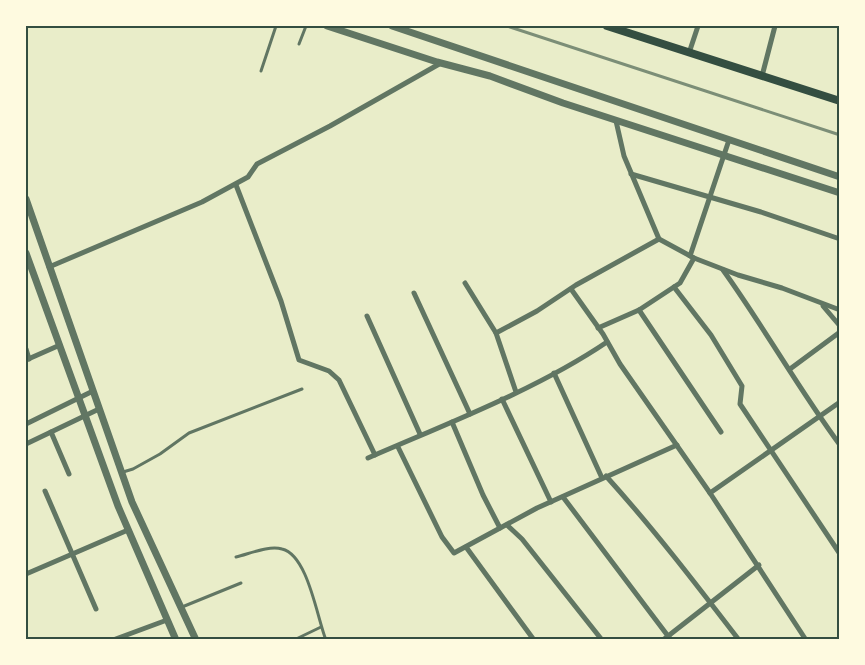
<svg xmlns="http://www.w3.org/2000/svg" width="865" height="665" font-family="Helvetica,sans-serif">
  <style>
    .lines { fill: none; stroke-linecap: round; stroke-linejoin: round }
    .service { stroke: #617663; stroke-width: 3 }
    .minor { stroke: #617663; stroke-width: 5 }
    .tertiary { stroke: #617663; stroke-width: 7 }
    .secondary { stroke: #344e41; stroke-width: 8 }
    .rail { stroke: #7c8e77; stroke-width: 3 }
    .neatline { fill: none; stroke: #344e41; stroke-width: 2 }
  </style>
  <rect width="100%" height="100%" fill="#e9edc9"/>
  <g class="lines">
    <!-- service -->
    <g class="service">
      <polyline points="299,44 306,26"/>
      <polyline points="261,71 276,26"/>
      <polyline points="123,472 133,469 160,454 189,433 302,389"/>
      <path d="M236,557C249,554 269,545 282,549C308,555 317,618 326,640"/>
      <polyline points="182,607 241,583"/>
      <polyline points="294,640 321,627"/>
    </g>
    <!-- minor -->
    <g class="minor">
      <polyline points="689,53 698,26"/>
      <polyline points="762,76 775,26"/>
      <polyline points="616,121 624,156 659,239 694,258 738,275 782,288 840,310"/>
      <polyline points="631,174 761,212 840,239"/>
      <polyline points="236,185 281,301 299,360 329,371 339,380 375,455"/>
      <polyline points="690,256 729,140"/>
      <polyline points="49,267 202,202 248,177 257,164 330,126 441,63"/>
      <path d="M723,270C764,327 798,388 840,445"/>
      <polyline points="465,283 496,333 537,311 576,285 659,239"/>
      <polyline points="674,287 711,335 742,386 740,404 840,554"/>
      <polyline points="571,289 603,334 620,364 710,493 806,640"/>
      <polyline points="414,293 470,414"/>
      <polyline points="823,306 840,326"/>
      <polyline points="639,310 721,432"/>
      <polyline points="367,316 420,434"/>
      <polyline points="598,328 639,310 680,283 694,258"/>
      <polyline points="496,333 516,392"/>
      <polyline points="26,349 29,359"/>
      <polyline points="26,360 60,345"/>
      <polyline points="790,369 840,332"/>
      <polyline points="554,373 602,478"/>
      <polyline points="502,399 551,502"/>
      <polyline points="452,422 483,495 500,528"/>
      <polyline points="26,424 93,391"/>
      <polyline points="51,432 69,474"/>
      <polyline points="26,444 99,409"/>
      <polyline points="398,447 442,537 454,553 537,508 677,445"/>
      <path d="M368,458C446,424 536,390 607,342"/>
      <path d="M606,476C653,528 696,584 739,640"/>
      <polyline points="45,491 96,609"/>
      <polyline points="710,493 840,402"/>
      <polyline points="563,497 671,640"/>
      <polyline points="507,525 522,539 602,640"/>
      <polyline points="466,547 534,640"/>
      <polyline points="26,574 128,530"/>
      <polyline points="113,640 167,620"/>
      <polyline points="663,640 759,565"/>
    </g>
    <!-- tertiary -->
    <g class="tertiary">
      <polyline points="327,26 437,62 490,76 563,103 840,193"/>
      <polyline points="392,26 840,177"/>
      <polyline points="26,199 132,502 196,640"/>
      <polyline points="26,253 118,506 176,640"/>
    </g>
    <!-- secondary -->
    <polyline class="secondary" points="607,26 840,101"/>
    <!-- rail -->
    <polyline class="rail" points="507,26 840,135"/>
  </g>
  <!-- border -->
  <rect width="865" height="665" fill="none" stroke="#fefae0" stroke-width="54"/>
  <rect x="27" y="27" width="811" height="611" class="neatline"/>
</svg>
